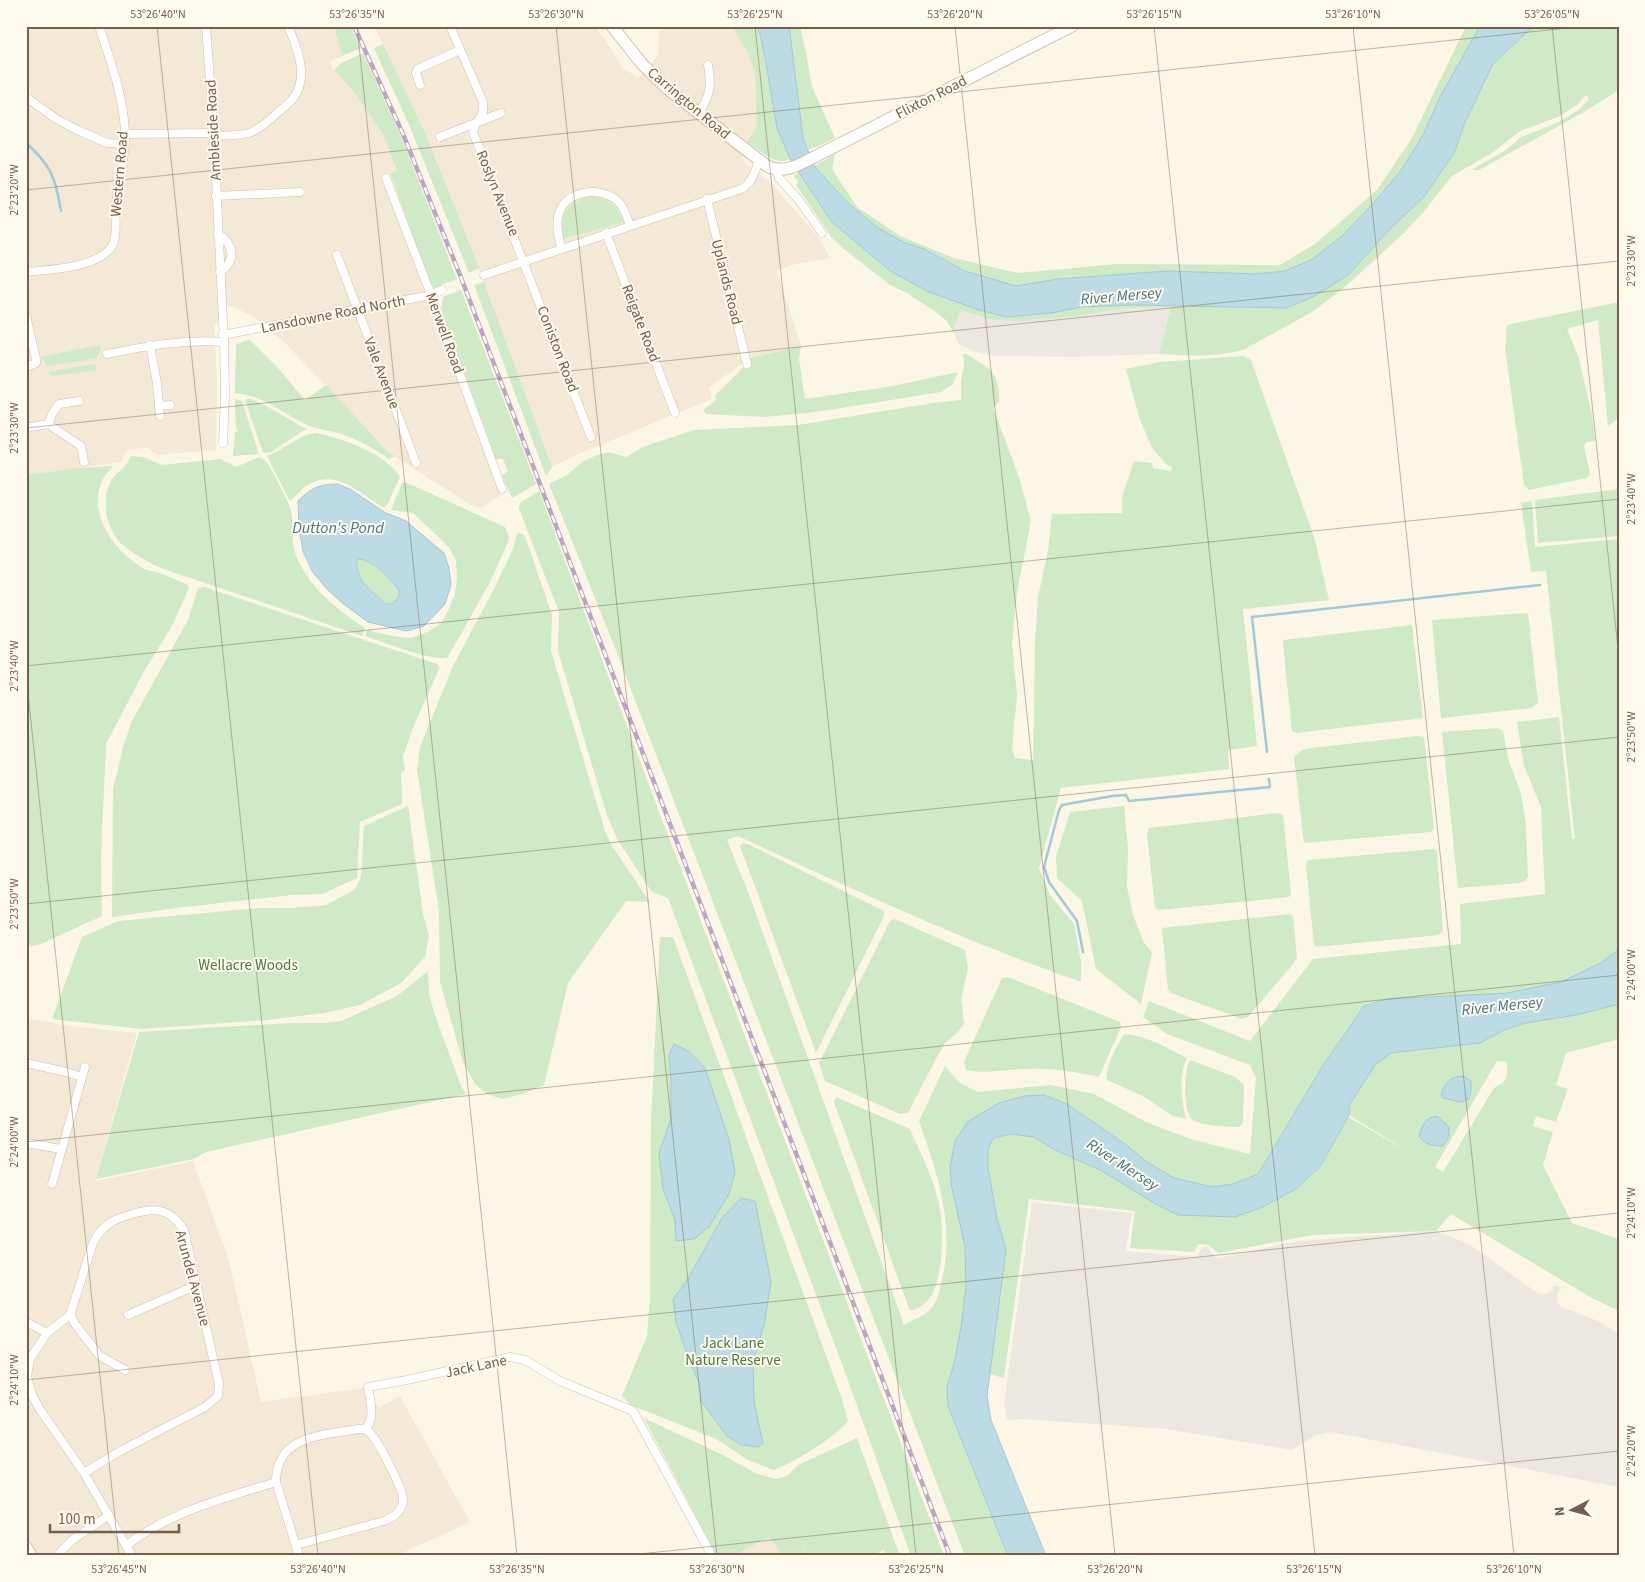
<svg xmlns="http://www.w3.org/2000/svg" width="1645" height="1582" font-family="'Source Sans 3',sans-serif">
  <style>
    .residential { fill: #f3e9d6 }
    .industrial { fill: #ece8e1 }
    .green { fill: #d0e9c6; fill-rule: evenodd }
    .water { fill: #bcdbe5; stroke: #a2c9d7; fill-rule: evenodd }
    .lines { fill: none; stroke-linecap: round; stroke-linejoin: round }
    .stream { stroke: #a2c9d7; stroke-width: 2.5 }
    .minor-casing { stroke: #cebfad; stroke-width: 9 }
    .tertiary-casing { stroke: #cebfad; stroke-width: 12 }
    .secondary-casing { stroke: #d0c0ab; stroke-width: 13 }
    .minor { stroke: #fff; stroke-width: 8 }
    .tertiary { stroke: #fff; stroke-width: 10 }
    .secondary { stroke: #fff; stroke-width: 11 }
    .rail-casing { stroke: #baa5c6; stroke-width: 4.5 }
    .rail { stroke: #fffaee; stroke-width: 2.5; stroke-dasharray: 8; stroke-linecap: butt }
    .ticks { fill: none; stroke: #755f4c; stroke-width: 1; stroke-opacity: 0.45 }
    .labels { text-anchor: middle; stroke-width: 4; stroke-linejoin: round; paint-order: stroke }
    .street-label { font-size: 15px; fill: #755f4c; stroke: #fffaee }
    .park-label { font-size: 15px; fill: #4e7a44; stroke: #fffaee }
    .water-label { font-size: 16px; font-style: italic; fill: #467588; stroke: #fffaee }
    .neatline { fill: none; stroke: #755f4c; stroke-width: 2 }
    .ticks-label { font-size: 12px; text-anchor: middle; fill: #755f4c }
  </style>
  <rect width="100%" height="100%" fill="#fcf6e7"/>
  <!-- residential -->
  <g class="residential">
    <polygon points="26,26 334,26 342,56 329,62 334,70 355,93 383,134 397,170 381,177 421,279 501,495 481,508 471,505 388,452 286,344 252,316 229,305 214,326 217,379 216,450 157,455 147,447 126,451 121,462 26,475"/>
    <polygon points="374,26 594,26 605,39 622,67 638,78 658,56 659,33 663,26 732,26 748,53 755,74 757,127 747,142 743,162 770,182 820,239 830,258 796,264 777,270 801,346 751,358 709,387 712,399 581,453 552,467 484,282 426,135"/>
    <polygon points="26,1018 63,1025 137,1033 95,1181 193,1161 229,1260 261,1402 363,1388 379,1408 400,1396 470,1522 396,1556 26,1556"/>
    <polygon points="770,1537 781,1552 774,1556 732,1556"/>
  </g>
  <!-- industrial -->
  <g class="industrial">
    <polygon points="1171,307 1159,354 1074,357 998,356 975,352 959,344 953,332 960,310 992,320 1076,316 1120,309"/>
    <polygon points="1032,1202 1132,1213 1126,1251 1197,1257 1202,1247 1208,1247 1212,1255 1218,1258 1297,1241 1436,1231 1469,1244 1539,1294 1546,1294 1551,1291 1555,1285 1561,1288 1557,1295 1557,1301 1560,1306 1598,1321 1619,1334 1619,1487 1331,1432 1316,1435 1292,1450 1166,1429 1022,1419 1007,1420 1004,1403"/>
  </g>
  <!-- green -->
  <g class="green">
    <polygon points="334,26 350,26 361,48 342,56"/>
    <path d="M732,26H757L760,34L777,128L790,159C775,166 760,151 747,142L757,127L755,74L748,53Z"/>
    <polygon points="789,26 800,26 807,58 812,87 835,138 809,150 803,138"/>
    <polygon points="1466,26 1480,26 1440,97 1423,135 1400,172 1369,208 1341,237 1311,260 1285,271 1256,274 1168,271 1058,279 1016,286 965,271 924,249 903,242 877,227 848,203 814,166 835,154 832,169 857,207 900,236 954,258 1018,273 1117,264 1280,265 1315,244 1377,190 1412,138"/>
    <path d="M1538,26H1619V90L1584,112L1479,170H1471L1506,150L1521,137L1559,122L1580,109L1589,99L1586,95L1577,105L1558,117L1520,131L1492,153L1452,176L1426,209L1405,232L1345,287L1312,312L1243,350C1216,357 1186,356 1159,354L1171,307L1120,309L1076,316L1018,321L992,320L960,310L953,332L947,321L937,313L907,293L890,285L844,249L832,238L796,185L798,181L794,176L799,172L832,222L890,271L1006,317L1051,313L1082,307L1131,305L1286,308L1391,228L1424,197L1454,153L1465,122L1493,64L1527,32Z"/>
    <polygon points="383,44 426,135 479,268 469,273 410,127 374,48"/>
    <polygon points="363,53 402,139 457,279 441,285 441,287 434,288 429,280 390,173 397,170 383,134 355,93 334,70 340,64"/>
    <path d="M590,197C610,198 616,204 624,222L563,239C558,215 566,202 590,197Z"/>
    <polygon points="484,282 552,467 546,476 474,285"/>
    <polygon points="461,290 536,484 512,498 502,476 508,471 503,459 496,459 495,456 442,312 441,307 444,296"/>
    <polygon points="1619,302 1619,418 1608,426 1598,320 1567,329 1579,359 1592,415 1595,441 1587,442 1584,446 1590,474 1587,478 1529,490 1524,485 1505,348 1507,325"/>
    <path d="M249,339L277,367L305,400L326,385L388,452L395,456L389,459C373,448 358,439 338,433C328,430 315,429 305,424C280,412 265,396 235,393L236,345Z"/>
    <polygon points="100,345 101,350 96,358 47,366 41,357"/>
    <polygon points="801,346 799,359 805,399 893,386 958,372 953,384 941,392 816,412 764,417 706,414 703,410 716,400 715,395 736,375 751,358"/>
    <path d="M963,354H966C990,368 1000,372 999,402L993,408L1019,477L1031,521L1017,592L1012,643L1017,696L1012,748L1015,758L1033,760L1035,643L1038,597L1048,551L1052,514L1122,513V497L1134,461L1152,463L1153,468L1171,471L1172,466H1168L1152,448L1139,417L1126,369L1160,362L1243,356L1251,360L1315,540L1329,600L1243,609L1257,746L1228,750L1229,769L1061,788L1039,868L1050,895L1074,924L1081,962V982C964,941 850,888 738,836L727,840L750,897L904,1325C915,1319 929,1314 935,1303C940,1293 942,1280 944,1270C953,1216 936,1171 919,1121L945,1066L960,1083L978,1092L1051,1085L1094,1094L1148,1123L1194,1140L1250,1154L1256,1078L1250,1065L1167,1034L1143,1017L1149,1001L1250,1041L1313,959L1461,944L1460,904L1545,894L1541,807L1524,766L1517,722L1559,717L1572,839H1575L1546,571L1531,572L1521,503L1532,501L1535,547L1619,539V949L1601,963L1561,982L1507,993L1388,999L1364,1006L1322,1067L1258,1174L1233,1184L1212,1187L1174,1178L1147,1162L1125,1144L1067,1104L1044,1095L999,1103L960,1220L965,1246L966,1288L961,1327L954,1364L947,1386L948,1406L1008,1556H965L615,648L549,484L567,475L582,462L597,455L609,452L626,457L645,446L694,430L798,425L933,403L961,400V380L964,367Z"/>
    <polygon points="95,364 97,370 52,376 47,372"/>
    <polygon points="249,398 268,407 306,429 271,452 263,453 245,400"/>
    <polygon points="235,399 242,401 259,454 233,456 235,432 237,432 238,429 236,429"/>
    <path d="M315,433C341,438 386,453 400,477L388,503L384,508C361,495 340,470 311,483C304,486 297,495 290,501L267,456C284,450 296,436 315,433Z"/>
    <path d="M131,456L143,457L162,465L220,459L236,467L259,457L267,462C273,474 288,499 291,511C294,524 290,539 295,553C307,586 337,610 365,628L362,636L158,567C147,561 135,555 125,547C107,533 100,503 110,483C113,475 120,472 125,466C128,463 129,459 131,456Z"/>
    <path d="M113,466C108,472 102,478 100,486C90,519 117,554 145,569C149,571 154,571 159,573C169,576 179,581 188,585L189,588L171,628L144,671L106,744L101,859L102,916L41,944L26,947V475L77,468Z"/>
    <path d="M405,482L505,527L509,536L508,542L490,582L448,657C436,663 380,641 365,636L367,630L392,636L411,638L427,632L441,624L448,611L455,594L457,578L456,561L449,547L413,513L391,510L402,483Z"/>
    <polygon points="1619,489 1619,536 1538,543 1535,500"/>
    <polygon points="539,491 655,801 944,1556 911,1556 850,1386 668,898 652,892 617,839 606,812 558,651 559,612 519,509 520,503"/>
    <polygon points="517,533 520,533 525,536 552,615 551,651 605,831 612,846 650,902 626,901 568,983 544,1085 522,1094 502,1099 487,1094 475,1084 463,1062 440,982 439,911 417,770 420,747 453,666 495,587 513,549"/>
    <path d="M360,559C376,563 391,579 400,592L398,598L392,604H387C372,592 354,581 357,560Z"/>
    <polygon points="204,587 437,664 440,667 414,725 403,756 405,770 401,773 402,804 360,822 357,878 322,894 292,895 176,908 112,917 113,789 124,744 132,721 188,620 198,588"/>
    <polygon points="1524,613 1528,614 1538,703 1531,708 1441,718 1432,620"/>
    <polygon points="1412,625 1423,718 1296,733 1292,731 1283,644 1284,640"/>
    <polygon points="1498,728 1503,731 1508,758 1521,794 1526,825 1528,877 1526,880 1519,883 1458,888 1442,732"/>
    <polygon points="1418,736 1424,737 1434,828 1431,832 1304,843 1294,757 1302,750 1311,748"/>
    <polygon points="408,806 423,914 429,936 425,957 401,983 360,1005 325,1013 267,1020 141,1029 52,1019 82,937 118,921 260,908 292,908 326,905 354,890 361,877 364,826"/>
    <polygon points="1124,806 1128,848 1127,887 1133,915 1144,943 1152,952 1141,1004 1096,969 1082,901 1057,878 1056,857 1070,812"/>
    <polygon points="1279,813 1283,815 1291,893 1289,897 1159,910 1155,908 1147,834 1149,828"/>
    <polygon points="743,843 748,844 884,911 884,916 816,1053 740,846"/>
    <polygon points="1435,849 1437,852 1443,931 1439,935 1317,947 1314,945 1306,864 1308,860"/>
    <polygon points="1290,914 1293,916 1297,958 1293,964 1248,1017 1242,1019 1171,993 1168,989 1162,928"/>
    <polygon points="895,919 965,950 968,968 961,999 964,1024 956,1034 945,1043 938,1055 908,1113 900,1114 825,1081 819,1063 890,921"/>
    <path d="M660,937H673L842,1399L848,1421C833,1439 796,1461 774,1470L748,1460L716,1439L631,1405L622,1396L647,1336L650,1295L651,1123Z"/>
    <polygon points="428,971 429,995 436,1018 461,1086 466,1094 206,1152 194,1159 96,1179 139,1032 290,1023 323,1023 341,1021 397,996"/>
    <path d="M1008,977L1120,1022L1121,1027L1099,1077C1073,1071 1047,1067 1021,1069C1002,1070 985,1074 966,1070L964,1062L1002,978Z"/>
    <path d="M1619,1004V1039L1566,1053L1556,1085L1568,1089L1556,1122L1536,1116L1533,1126L1553,1132L1543,1165L1572,1223L1619,1239V1311L1592,1298L1451,1214L1436,1231L1313,1235L1218,1253L1208,1245L1198,1244L1194,1252L1130,1248L1135,1211L1029,1199L1004,1378L989,1374L1006,1249L997,1219L988,1168V1150L993,1138L1011,1134L1034,1137L1053,1149L1102,1171L1263,1207L1296,1189L1322,1166L1348,1117L1409,1152L1349,1115V1107L1375,1065L1391,1053L1480,1043L1504,1030L1526,1023L1576,1015ZM1497,1061L1507,1062C1508,1076 1508,1082 1494,1088L1443,1172L1435,1167Z"/>
    <path d="M1124,1034C1146,1035 1167,1048 1187,1058C1178,1077 1182,1100 1186,1119L1173,1116L1143,1096L1107,1080C1105,1066 1117,1046 1124,1034Z"/>
    <path d="M1190,1060L1235,1077L1244,1085L1243,1123L1239,1127C1228,1127 1202,1126 1193,1120C1182,1112 1184,1071 1190,1060Z"/>
    <path d="M836,1097L910,1129C921,1155 935,1181 940,1209C944,1231 943,1276 931,1296C926,1304 919,1308 910,1311L834,1102Z"/>
    <polygon points="644,1418 723,1455 755,1473 775,1479 787,1476 798,1465 857,1438 900,1556 883,1556 885,1555 884,1550 871,1556 808,1556 803,1543 807,1556 783,1556 770,1537 732,1556 717,1556"/>
  </g>
  <!-- water -->
  <g class="water">
    <polygon points="757,26 789,26 803,138 814,166 848,203 877,227 903,242 924,249 965,271 1016,286 1058,279 1168,271 1256,274 1285,271 1311,260 1341,237 1369,208 1400,172 1423,135 1440,97 1480,26 1538,26 1527,32 1493,64 1465,122 1454,153 1424,197 1391,228 1348,275 1313,297 1286,308 1131,305 1082,307 1051,313 1006,317 976,309 929,292 890,271 832,222 790,159 777,128 765,58 760,34"/>
    <path d="M337,484L350,489L384,512L406,521L444,553L449,568L451,585L445,604L424,626L406,631L368,622L341,602L326,588L312,571L303,551L299,528L298,501C313,487 317,485 337,484ZM360,559C376,562 391,579 400,592L398,598L392,604H386C373,592 354,580 357,560Z"/>
    <polygon points="1619,949 1619,1004 1576,1015 1526,1023 1504,1030 1480,1043 1391,1053 1375,1065 1349,1106 1349,1115 1321,1166 1296,1189 1263,1207 1235,1217 1178,1215 1154,1203 1102,1171 1053,1149 1034,1137 1011,1134 993,1138 988,1150 988,1168 997,1219 1006,1249 987,1396 991,1420 1046,1556 1008,1556 948,1406 947,1386 954,1364 961,1327 966,1288 965,1246 951,1184 950,1167 955,1142 967,1122 999,1103 1025,1096 1044,1095 1067,1104 1125,1144 1147,1162 1174,1178 1212,1187 1233,1184 1258,1174 1322,1067 1364,1006 1388,999 1507,993 1561,982 1601,963"/>
    <polygon points="674,1044 688,1051 705,1068 729,1140 735,1172 729,1194 709,1227 694,1239 676,1241 675,1220 663,1189 659,1153 671,1119 671,1082 669,1056"/>
    <path d="M1463,1076L1471,1081V1090L1469,1099L1461,1102L1443,1098L1441,1095C1445,1082 1449,1077 1463,1076Z"/>
    <path d="M1437,1116L1449,1127V1136L1443,1146C1433,1146 1425,1145 1419,1136C1422,1126 1425,1117 1437,1116Z"/>
    <polygon points="741,1198 755,1201 771,1282 764,1325 753,1361 754,1402 763,1443 758,1447 742,1445 727,1436 701,1401 700,1384 690,1363 676,1322 673,1299 689,1277 722,1218"/>
  </g>
  <g class="lines">
    <!-- stream -->
    <g class="stream">
      <path d="M26,143C51,165 56,179 61,211"/>
      <polyline points="1267,752 1252,617 1540,585"/>
      <polyline points="1083,952 1077,921 1049,882 1044,867 1059,810 1062,805 1112,796 1126,795 1129,801 1270,787 1269,779"/>
    </g>
    <!-- minor casing -->
    <g class="minor-casing">
      <g id="minor">
        <polyline points="206,26 214,136 224,342 225,393 223,443"/>
        <path d="M450,26L483,102C485,120 476,117 473,132L591,437"/>
        <polyline points="420,85 416,73 418,69 460,50"/>
        <polyline points="26,97 55,118 75,129 107,143 124,144"/>
        <path d="M698,114C710,97 712,86 708,65"/>
        <polyline points="125,134 214,133"/>
        <path d="M214,136C225,135 238,136 249,133C260,129 269,121 277,113C283,108 290,103 294,97C309,76 297,47 288,26"/>
        <polyline points="440,137 501,113"/>
        <polyline points="776,169 779,178 798,199 822,233"/>
        <polyline points="386,178 431,295 502,489"/>
        <polyline points="216,196 300,192"/>
        <polyline points="707,199 747,364"/>
        <polyline points="606,233 675,413"/>
        <path d="M218,234C234,244 237,261 220,272"/>
        <path d="M561,248C559,237 555,225 559,213C566,190 601,186 618,201C624,207 627,217 630,225"/>
        <polyline points="337,255 416,463"/>
        <path d="M26,272C52,269 86,269 107,252C120,242 114,220 116,205C118,182 126,157 125,133C124,97 110,60 99,26"/>
        <path d="M484,275L741,189C752,184 755,171 759,160"/>
        <polyline points="26,316 36,359 36,363 26,367"/>
        <polyline points="223,335 431,295 442,290"/>
        <polyline points="150,345 157,383 160,416"/>
        <path d="M107,354C146,346 184,339 224,342"/>
        <polyline points="159,406 170,405"/>
        <polyline points="48,424 52,414 59,404 79,401"/>
        <polyline points="26,428 48,424 81,446 84,462"/>
        <polyline points="26,1063 66,1072 82,1077"/>
        <polyline points="26,1143 61,1149"/>
        <polyline points="52,1184 85,1067"/>
        <polyline points="70,1314 75,1324 100,1356 125,1370"/>
        <polyline points="128,1315 197,1285"/>
        <polyline points="26,1322 47,1333"/>
        <path d="M365,1429C376,1418 370,1401 368,1387L407,1380L510,1357L525,1360L560,1381L633,1411L712,1556"/>
        <path d="M84,1473L122,1450L205,1407L218,1396L219,1384L184,1230C169,1207 153,1207 129,1215C111,1220 102,1226 93,1243L70,1315L47,1333L30,1359L27,1376L32,1395L39,1408L84,1473L132,1556"/>
        <path d="M127,1545C170,1512 225,1498 276,1482"/>
        <path d="M296,1545L384,1521C393,1518 403,1511 403,1499C402,1487 377,1438 368,1431C364,1428 361,1429 357,1429C322,1436 276,1435 276,1482L299,1556"/>
        <polyline points="57,1556 71,1541 109,1515"/>
      </g>
    </g>
    <!-- tertiary casing -->
    <g class="tertiary-casing">
      <polyline id="tertiary" points="26,1546 32,1556"/>
    </g>
    <!-- secondary casing -->
    <g class="secondary-casing">
      <path id="secondary" d="M612,26L642,64L669,90L767,166C785,175 802,163 818,155L1072,26"/>
    </g>
    <!-- minor -->
    <use href="#minor" class="minor"/>
    <!-- tertiary -->
    <use href="#tertiary" class="tertiary"/>
    <!-- secondary -->
    <use href="#secondary" class="secondary"/>
    <!-- rail casing -->
    <g class="rail-casing">
      <polyline id="rail" points="354,26 403,134 460,275 950,1556"/>
    </g>
    <!-- rail -->
    <use href="#rail" class="rail"/>
  </g>
  <!-- ticks -->
  <path class="ticks" d="M157,26L318,1556M357,26L517,1556M556,26L717,1556M755,26L916,1556M955,26L1115,1556M1154,26L1315,1556M1353,26L1514,1556M1552,26L1619,658M26,190L1587,26M26,428L1619,261M26,666L1619,499M26,674L119,1556M26,904L1619,737M26,1142L1619,975M26,1380L1619,1213M620,1556L1619,1451"/>
  <g class="labels">
    <!-- street labels -->
    <g class="street-label">
      <text transform="translate(931 97) rotate(-27)" y="5">Flixton Road</text>
      <text transform="translate(689 103) rotate(40)" y="5">Carrington Road</text>
      <text transform="translate(213 130) rotate(-93)" y="5">Ambleside Road</text>
      <text transform="translate(119 174) rotate(-85)" y="5">Western Road</text>
      <text transform="translate(498 193) rotate(68)" y="5">Roslyn Avenue</text>
      <text transform="translate(727 282) rotate(76)" y="5">Uplands Road</text>
      <text transform="translate(333 314) rotate(-11)" y="5">Lansdowne Road North</text>
      <text transform="translate(641 323) rotate(69)" y="5">Reigate Road</text>
      <text transform="translate(445 333) rotate(70)" y="5">Merwell Road</text>
      <text transform="translate(558 349) rotate(69)" y="5">Coniston Road</text>
      <text transform="translate(382 373) rotate(69)" y="5">Vale Avenue</text>
      <text transform="translate(193 1278) rotate(75)" y="5">Arundel Avenue</text>
      <text transform="translate(476 1366) rotate(-12)" y="5">Jack Lane</text>
    </g>
    <!-- park labels -->
    <g class="park-label">
      <text x="248" y="970">Wellacre Woods</text>
      <text x="733" y="1348">Jack Lane<tspan x="733" dy="17">Nature Reserve</tspan></text>
    </g>
    <!-- water labels -->
    <g class="water-label">
      <text transform="translate(1121 295) rotate(-5)" y="6">River Mersey</text>
      <text x="338" y="533">Dutton's Pond</text>
      <text transform="translate(1502 1005) rotate(-6)" y="6">River Mersey</text>
      <text transform="translate(1123 1164) rotate(33)" y="6">River Mersey</text>
    </g>
  </g>
  <!-- border -->
  <rect width="1645" height="1582" fill="none" stroke="#fffaee" stroke-width="55"/>
  <!-- north arrow -->
  <g transform="translate(1572 1510) rotate(264)" stroke="#fffaee" stroke-width="4" paint-order="stroke">
  <path d="M0-4L9 19L0 12L-9 19Z" fill="#755f4c"/>
  <text y="-8" font-size="14" font-weight="bold" text-anchor="middle" fill="#755f4c">N</text>
  </g>
  <!-- scale -->
  <path d="M50 1524v8h129v-8" fill="none" stroke="#755f4c" stroke-width="2.5"/>
  <text x="58" y="1524" font-size="15" fill="#755f4c" stroke="#fffaee" stroke-width="4" paint-order="stroke">100 m</text>
  <rect x="28" y="28" width="1590" height="1526" class="neatline"/>
  <g class="ticks-label">
    <text x="158" y="18">53°26'40"N</text>
    <text x="357" y="18">53°26'35"N</text>
    <text x="556" y="18">53°26'30"N</text>
    <text x="755" y="18">53°26'25"N</text>
    <text x="955" y="18">53°26'20"N</text>
    <text x="1154" y="18">53°26'15"N</text>
    <text x="1353" y="18">53°26'10"N</text>
    <text x="1552" y="18">53°26'05"N</text>
    <text transform="translate(14 190) rotate(-90)" y="4">2°23'20"W</text>
    <text transform="translate(1631 261) rotate(-90)" y="4">2°23'30"W</text>
    <text transform="translate(14 428) rotate(-90)" y="4">2°23'30"W</text>
    <text transform="translate(1631 499) rotate(-90)" y="4">2°23'40"W</text>
    <text transform="translate(14 666) rotate(-90)" y="4">2°23'40"W</text>
    <text transform="translate(1631 737) rotate(-90)" y="4">2°23'50"W</text>
    <text transform="translate(14 904) rotate(-90)" y="4">2°23'50"W</text>
    <text transform="translate(1631 975) rotate(-90)" y="4">2°24'00"W</text>
    <text transform="translate(14 1142) rotate(-90)" y="4">2°24'00"W</text>
    <text transform="translate(1631 1213) rotate(-90)" y="4">2°24'10"W</text>
    <text transform="translate(14 1380) rotate(-90)" y="4">2°24'10"W</text>
    <text transform="translate(1631 1451) rotate(-90)" y="4">2°24'20"W</text>
    <text x="119" y="1573">53°26'45"N</text>
    <text x="318" y="1573">53°26'40"N</text>
    <text x="517" y="1573">53°26'35"N</text>
    <text x="717" y="1573">53°26'30"N</text>
    <text x="916" y="1573">53°26'25"N</text>
    <text x="1115" y="1573">53°26'20"N</text>
    <text x="1314" y="1573">53°26'15"N</text>
    <text x="1514" y="1573">53°26'10"N</text>
  </g>
</svg>
